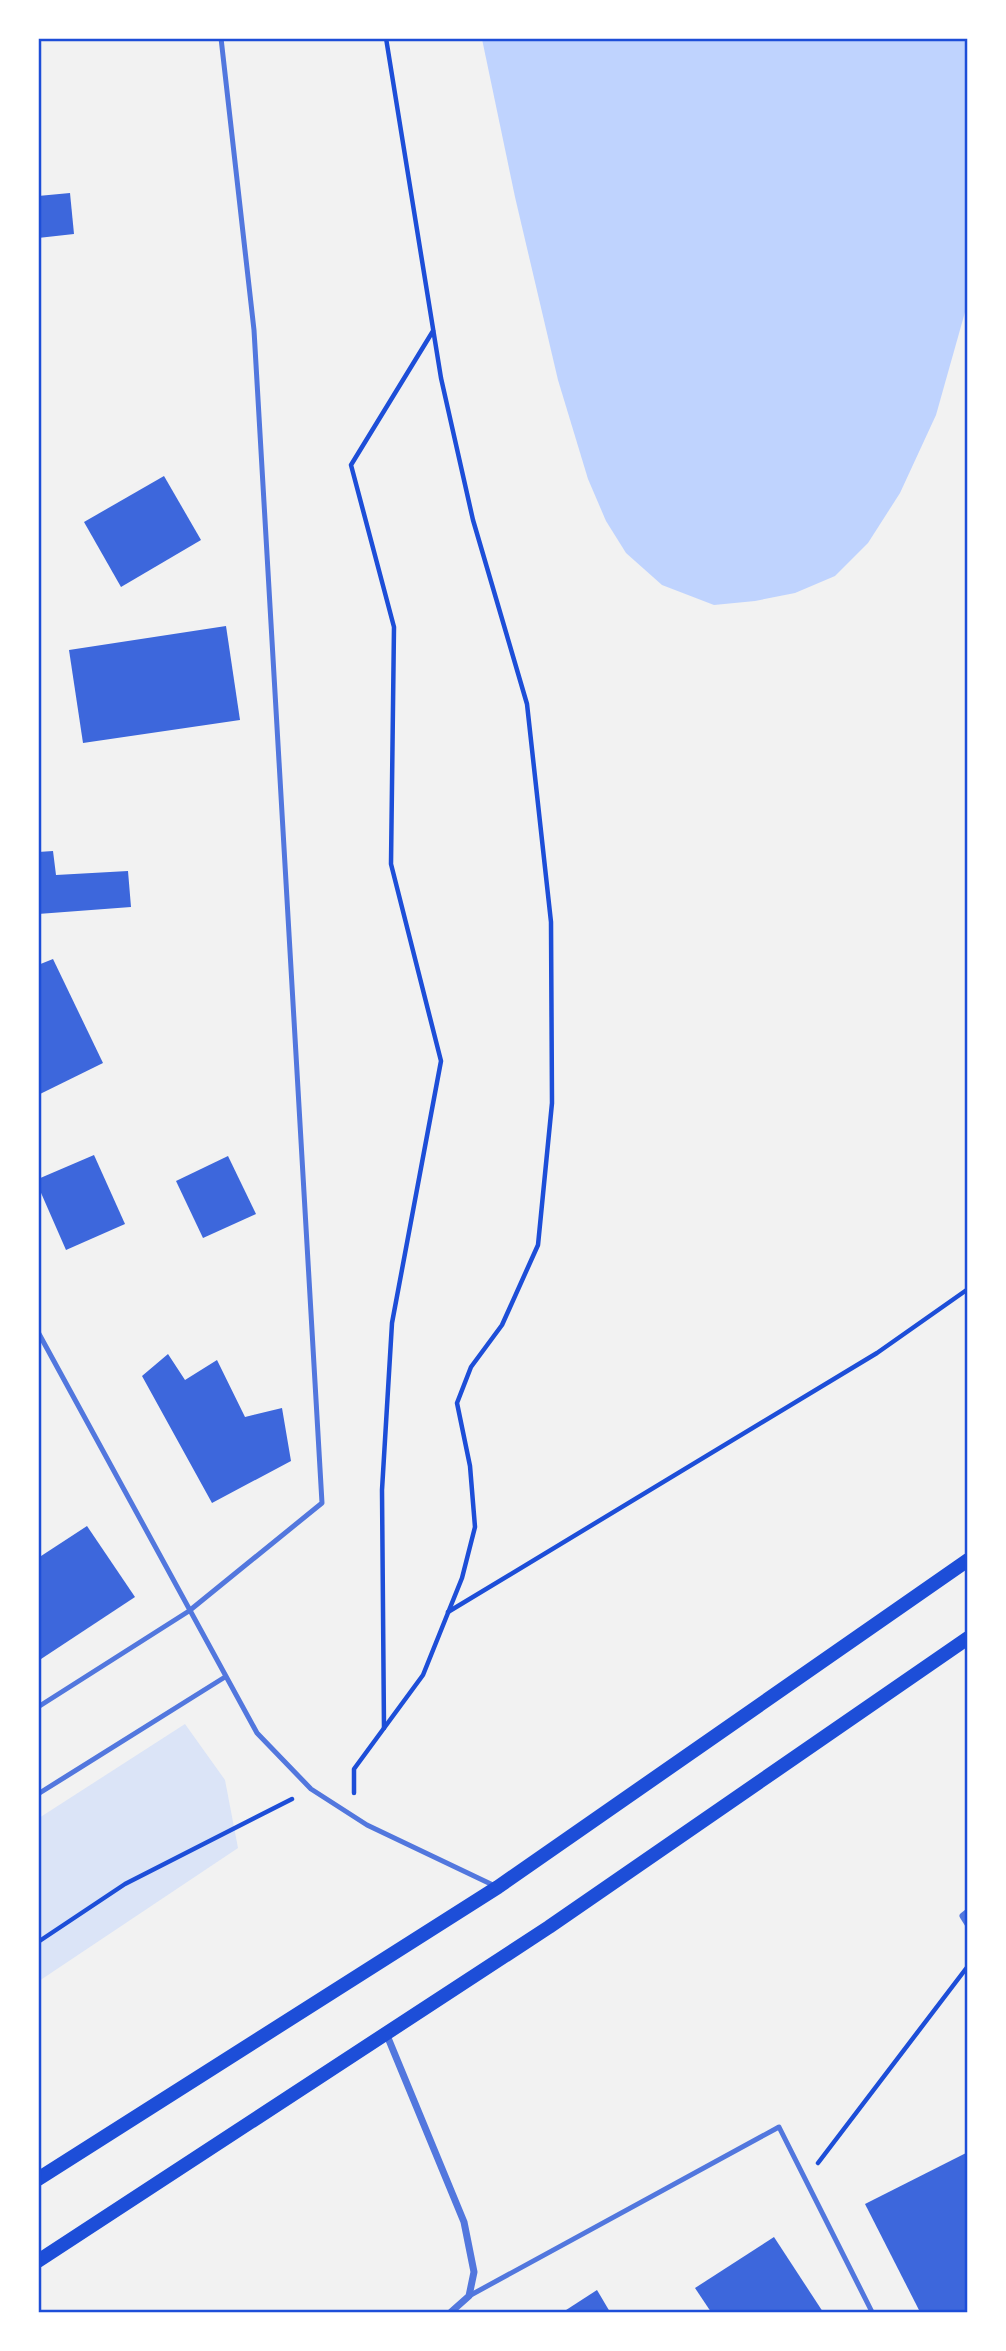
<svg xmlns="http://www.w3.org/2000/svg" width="1006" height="2351" font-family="'IBM Plex Sans',sans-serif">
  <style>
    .green { fill: #dbe4f7 }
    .water { fill: #bfd3fe }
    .building { fill: #3d67dc }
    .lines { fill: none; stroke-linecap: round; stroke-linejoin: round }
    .path { stroke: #1d4ed8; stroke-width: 4.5 }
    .service { stroke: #5277de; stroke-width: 5 }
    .minor { stroke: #5277de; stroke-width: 7 }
    .secondary { stroke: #1d4ed8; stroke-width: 14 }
    .neatline { fill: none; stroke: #1d4ed8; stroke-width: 2.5 }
  </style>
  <rect width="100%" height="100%" fill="#f2f2f2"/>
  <!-- green -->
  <polygon class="green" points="185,1724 225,1780 238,1848 39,1981 39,1818"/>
  <!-- water -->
  <polygon class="water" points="482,39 967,39 967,305 936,415 900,493 868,543 835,576 795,593 755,601 714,605 662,585 626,553 606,521 588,479 558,380 515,197"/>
  <!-- building -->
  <g class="building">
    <polygon points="70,193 74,234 38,238 38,196"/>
    <polygon points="164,476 201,540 121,587 84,522"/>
    <polygon points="226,626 240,720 83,743 69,650"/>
    <polygon points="53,851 56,875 128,871 131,907 38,914 38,852"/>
    <polygon points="53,959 103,1063 38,1095 38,965"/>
    <polygon points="94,1155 125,1224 66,1250 38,1186 38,1179"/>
    <polygon points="228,1156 256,1214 203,1238 176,1181"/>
    <polygon points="168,1354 185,1380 217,1360 245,1417 282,1408 291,1461 212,1503 142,1376"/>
    <polygon points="87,1526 135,1597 38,1661 38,1558"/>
    <polygon points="968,2152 968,2312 920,2312 865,2204"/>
    <polygon points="774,2237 823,2312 711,2312 695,2288"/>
    <polygon points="597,2290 610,2312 563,2312"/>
  </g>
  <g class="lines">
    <!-- path -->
    <g class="path">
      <polyline points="448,1612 877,1353 968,1289"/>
      <polyline points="384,1728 382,1490 392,1323 441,1061 391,864 394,627 351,465 433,331"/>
      <polyline points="354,1793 354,1769 423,1675 462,1578 475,1527 470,1466 457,1403 471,1367 502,1325 538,1245 552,1103 551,922 527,704 473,520 441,378 386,38"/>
      <polyline points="38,1942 125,1884 292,1799"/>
      <polyline points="818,2163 968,1966"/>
    </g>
    <!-- service -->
    <g class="service">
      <polyline points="38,1332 257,1733 311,1789 367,1825 495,1886"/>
      <polyline points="38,1707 189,1611 322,1503 254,330 221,38"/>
      <polyline points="38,1794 225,1677"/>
      <polyline points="469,2296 779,2127 872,2312"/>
    </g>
    <!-- minor -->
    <g class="minor">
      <polyline points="968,1912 963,1916 968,1924"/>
      <polyline points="386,2033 464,2222 474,2272 469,2296 451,2312"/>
    </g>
    <!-- secondary -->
    <g class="secondary">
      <polyline points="38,2179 498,1887 968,1560"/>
      <polyline points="38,2261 549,1927 968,1638"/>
    </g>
  </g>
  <!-- border -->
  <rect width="1006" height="2351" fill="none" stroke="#ffffff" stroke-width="80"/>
  <rect x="40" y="40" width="926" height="2271" class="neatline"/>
</svg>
